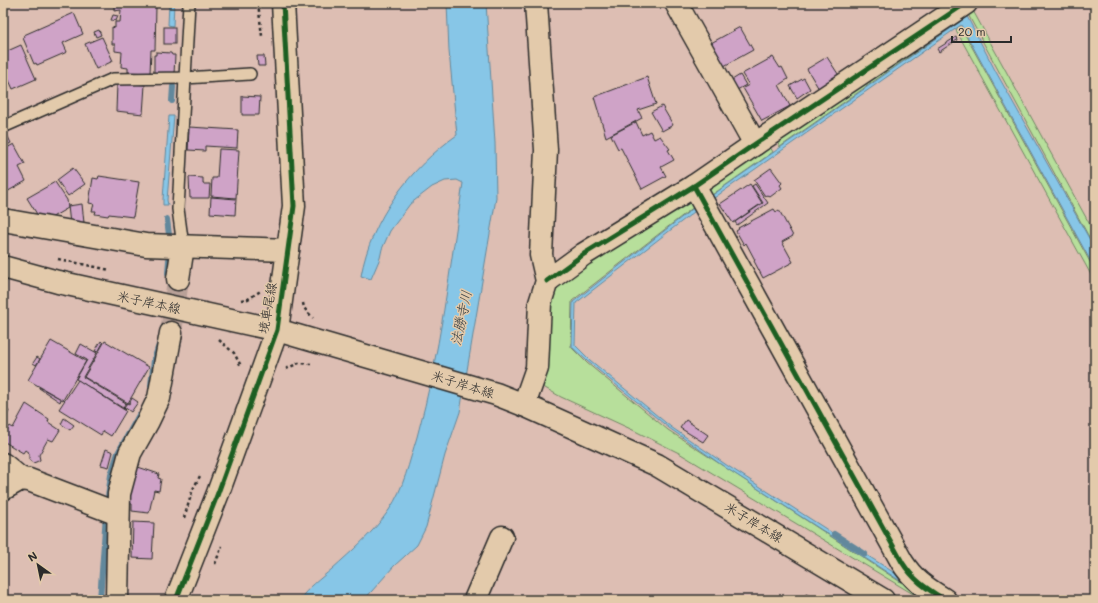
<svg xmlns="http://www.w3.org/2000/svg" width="1098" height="603" font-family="Mali,'Klee One',sans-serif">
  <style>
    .grass { fill: #b7df9b; stroke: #718563 }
    .water { fill: #87c6e7; stroke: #62889c }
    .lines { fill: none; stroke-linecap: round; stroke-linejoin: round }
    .stream { stroke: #62889c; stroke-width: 6 }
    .building { fill: #cfa3c7; stroke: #2b2b2b }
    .street-tunnel { stroke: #b9a198; stroke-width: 22; stroke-dasharray: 22 11; stroke-linecap: butt }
    .lane-casing { stroke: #2b2b2b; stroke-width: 14 }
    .street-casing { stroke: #2b2b2b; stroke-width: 25 }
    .secondary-casing { stroke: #2b2b2b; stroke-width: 25 }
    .path { stroke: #2b2b2b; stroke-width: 2.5; stroke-dasharray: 3 3; stroke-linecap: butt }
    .lane { stroke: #e3caab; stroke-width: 11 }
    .street { stroke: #e3caab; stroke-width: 22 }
    .secondary { stroke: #e3caab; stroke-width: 22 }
    .cycleway-casing { stroke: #e3caab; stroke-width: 8 }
    .cycleway { stroke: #1b5e20; stroke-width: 5 }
    .labels { text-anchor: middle; stroke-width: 3; stroke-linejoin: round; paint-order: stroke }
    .street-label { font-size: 13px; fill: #2b2b2b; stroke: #e3caab }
    .water-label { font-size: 14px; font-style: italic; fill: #394247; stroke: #e3caab }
  </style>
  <rect width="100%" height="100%" fill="#ddbeb3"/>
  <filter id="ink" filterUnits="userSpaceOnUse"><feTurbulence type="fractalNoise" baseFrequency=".025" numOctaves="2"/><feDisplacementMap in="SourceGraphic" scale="8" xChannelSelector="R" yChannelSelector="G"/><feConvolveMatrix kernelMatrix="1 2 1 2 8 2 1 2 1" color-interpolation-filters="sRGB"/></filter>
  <g filter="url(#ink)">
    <!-- grass -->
    <g class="grass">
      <polygon points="971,7 1095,234 1095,248 965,9"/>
      <polygon points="956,14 960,21 780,147 777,142"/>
      <polygon points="961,27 1095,271 1095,282 956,30"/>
      <polygon points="770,147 773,152 709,197 708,195 710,185"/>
      <polygon points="685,199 699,203 572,301 571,347 587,363 668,430 902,583 905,579 939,600 923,600 679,453 635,431 561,397 538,384 552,287"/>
    </g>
    <!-- water -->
    <g class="water">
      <polygon points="169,3 174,3 173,26 168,25"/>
      <path d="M447,3H486L495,143L496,198L460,412L445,455L426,527L417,545L394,566L364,600H299C308,588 320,579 332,569C352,551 374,532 389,510C404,488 409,462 417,437C440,354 450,268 463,183L457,180L445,181L432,187L410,204L390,231L382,249L380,258L371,279L361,276C371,219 410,168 457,135L449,51Z"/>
      <polygon points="950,3 960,3 996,72 1095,249 1095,269 961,25 694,212 576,303 575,345 590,360 671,427 728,466 904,579 902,582 726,468 669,428 587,361 572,347 573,302 691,210 960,22"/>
      <polygon points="169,116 174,116 167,200 168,205 163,205 163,199"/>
    </g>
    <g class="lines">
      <!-- stream -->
      <g class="stream">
        <polyline points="172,101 173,87"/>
        <polyline points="167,219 169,235"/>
        <polyline points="168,274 169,260"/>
        <polyline points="151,385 154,360 159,345"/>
        <polyline points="107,505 111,475 118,453 139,415"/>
        <polyline points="834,534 865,554"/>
        <polyline points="100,600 106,514"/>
      </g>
    </g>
    <!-- building -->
    <g class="building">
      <polygon points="114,3 141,3 141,6 156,6 155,50 151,50 150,73 128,72 128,68 121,67 122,52 115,51 115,44 112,44 112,27 115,28 115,22 120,22 121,10 114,11"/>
      <polygon points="74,13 83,34 63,43 67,52 37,65 36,63 34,64 23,38 25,37 24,35"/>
      <polygon points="113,15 118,16 116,21 111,20"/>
      <rect x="164" y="27" width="11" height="17"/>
      <polygon points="740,27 753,50 724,66 711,43"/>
      <polygon points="99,30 101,35 96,37 94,32"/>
      <polygon points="102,37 113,61 96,69 85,44"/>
      <polygon points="956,37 957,40 939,52 937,49"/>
      <polygon points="21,45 36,79 13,89 3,67 3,53"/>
      <polygon points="156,52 171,53 172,55 175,55 174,74 154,74 154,55 156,55"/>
      <polygon points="257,56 264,56 265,66 258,66"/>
      <polygon points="773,57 780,68 782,67 788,79 779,85 790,106 762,121 743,88 749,85 742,74"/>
      <polygon points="827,57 840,77 819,89 807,69"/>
      <polygon points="740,75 746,85 737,90 732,80"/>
      <polygon points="647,77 656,104 638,110 642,118 606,137 594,97"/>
      <polygon points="804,78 810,89 797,98 790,86"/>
      <polygon points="117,83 145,85 143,114 116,111"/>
      <polygon points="242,96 260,97 259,115 242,115"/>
      <polygon points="662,106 673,125 662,131 651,112"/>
      <polygon points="636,122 642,135 650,131 654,139 660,136 670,149 668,150 674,160 661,167 666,176 642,189 621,148 618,149 611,135"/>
      <polygon points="189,127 238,130 237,148 205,146 205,151 188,150"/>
      <polygon points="5,131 11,143 3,147 3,132"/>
      <polygon points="14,144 25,164 19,167 26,181 3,194 3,150"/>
      <polygon points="219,149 239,150 236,198 211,196 212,178 217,178"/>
      <polygon points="73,168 85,184 68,196 57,180"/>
      <polygon points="771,168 782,183 780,185 782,188 770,197 767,195 765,196 754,180"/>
      <polygon points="99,176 139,182 133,217 109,214 108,216 95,214 96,211 92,211 94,204 89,203 93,178 98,179"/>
      <polygon points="189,177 203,178 203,184 210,184 209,198 190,198"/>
      <polygon points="55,182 67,200 68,208 49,219 47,215 40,219 27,198"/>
      <polygon points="750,184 762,203 733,223 720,204"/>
      <polygon points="755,184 768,203 737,225 735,222 763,203 752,186"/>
      <polygon points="211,197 236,199 235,215 210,213"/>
      <polygon points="82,204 84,223 70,224 68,206"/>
      <polygon points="774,209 776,212 779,210 793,236 782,242 793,262 763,278 754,261 755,260 746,243 744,245 736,231 739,229 738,228"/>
      <polygon points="51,341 86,361 63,400 28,380"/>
      <polygon points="101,341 103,343 98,352 95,351"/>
      <polygon points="105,341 149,367 128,403 84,377"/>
      <polygon points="81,344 97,353 83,377 126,403 123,407 126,410 76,379 87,360 76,354"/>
      <polygon points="37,357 40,359 36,365 33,363"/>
      <polygon points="78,380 126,411 111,436 103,431 101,435 59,409"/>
      <polygon points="39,387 61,399 60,402 39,388"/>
      <polygon points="132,398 138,402 131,412 124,407 127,403 129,404"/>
      <polygon points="26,404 49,419 48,422 60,430 53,441 48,439 39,455 40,460 36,462 33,463 29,460 29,453 25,450 23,453 3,441 3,435 10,426 13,428"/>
      <polygon points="3,407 9,411 6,417 6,414 3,412"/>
      <polygon points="64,418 74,425 70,430 61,424"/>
      <polygon points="686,420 708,435 703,442 680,428"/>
      <polygon points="106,449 113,452 109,467 101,465"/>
      <polygon points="136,463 140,464 138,467 159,474 158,478 161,479 159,491 154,490 149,513 132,511 132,504 127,503"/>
      <polygon points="133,522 154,523 152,559 132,558"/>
      <polygon points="806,594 814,598 813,600 803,600"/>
    </g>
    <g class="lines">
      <!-- street-tunnel -->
      <polyline class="street-tunnel" points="171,333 178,279"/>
      <!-- lane casing -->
      <g class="lane-casing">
        <g id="lane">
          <polyline points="3,127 113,79 185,78 250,74"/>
          <polyline points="183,246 178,209 189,3"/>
        </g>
      </g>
      <!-- street casing -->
      <g class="street-casing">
        <g id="street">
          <polyline points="676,3 755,144"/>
          <path d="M694,186L902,562C914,581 926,588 945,600"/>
          <polyline points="3,220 146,245 288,250"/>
          <polyline points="178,279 183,246"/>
          <polyline points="547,281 584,254 694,186 755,144 966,3"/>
          <polyline points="524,405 537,368 540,303 547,281 541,255 546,150 536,3"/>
          <polyline points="3,464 21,479"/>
          <polyline points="3,489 21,479 29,480 118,514"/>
          <polyline points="117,600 119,494 130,453 148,421 159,398 171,333"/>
          <polyline points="475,600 502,537"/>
        </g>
      </g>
      <!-- secondary casing -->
      <g class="secondary-casing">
        <g id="secondary">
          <polyline points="3,267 58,282 277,330 496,394 524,405 657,465 883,600"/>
          <polyline points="176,600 218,493 277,330 294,206 283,3"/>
        </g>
      </g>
      <!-- path -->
      <g class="path">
        <polyline points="258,3 262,36"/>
        <polyline points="58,259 110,270"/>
        <polyline points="241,300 248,299 262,290"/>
        <polyline points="303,303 304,308 313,318"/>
        <polyline points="219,340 234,353 241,366"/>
        <polyline points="286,369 299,363 311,364"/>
        <polyline points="184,518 193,489 200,476"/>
        <polyline points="215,564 222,546"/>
      </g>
      <!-- lane -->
      <use href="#lane" class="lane"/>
      <!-- street -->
      <use href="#street" class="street"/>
      <!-- secondary -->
      <use href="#secondary" class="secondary"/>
      <!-- cycleway casing -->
      <g class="cycleway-casing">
        <g id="cycleway">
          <path d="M694,186L902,562C914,581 926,588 945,600"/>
          <polyline points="547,281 584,254 694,186 755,144 966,3"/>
          <polyline points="176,600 218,493 277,330 294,206 283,3"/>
        </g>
      </g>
      <!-- cycleway -->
      <use href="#cycleway" class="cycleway"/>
    </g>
  </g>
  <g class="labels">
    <!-- street labels -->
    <g class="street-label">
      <text transform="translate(149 302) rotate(12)" y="5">米子岸本線</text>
      <text transform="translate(267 308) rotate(-80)" y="5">境車尾線</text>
      <text transform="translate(463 384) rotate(17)" y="5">米子岸本線</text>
      <text transform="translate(754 522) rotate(31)" y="5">米子岸本線</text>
    </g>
    <!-- water labels -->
    <g class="water-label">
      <text transform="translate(461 318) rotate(-78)" y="5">法勝寺川</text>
    </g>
  </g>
  <!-- margin -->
  <rect width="1098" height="603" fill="none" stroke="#e3caab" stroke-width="16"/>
  <rect x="8" y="8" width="1082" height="587" fill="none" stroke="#2b2b2b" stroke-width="1.5" filter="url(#ink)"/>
  <!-- north arrow -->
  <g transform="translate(38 565) rotate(327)" stroke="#e3caab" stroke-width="3" paint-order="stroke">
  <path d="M0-3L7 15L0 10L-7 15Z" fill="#2b2b2b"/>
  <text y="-6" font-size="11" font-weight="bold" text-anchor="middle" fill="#2b2b2b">N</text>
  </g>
  <!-- scale -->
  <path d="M952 36v6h59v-6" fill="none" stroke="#2b2b2b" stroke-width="2"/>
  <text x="958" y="36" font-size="12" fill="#2b2b2b" stroke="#e3caab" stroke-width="3" paint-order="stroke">20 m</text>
</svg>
